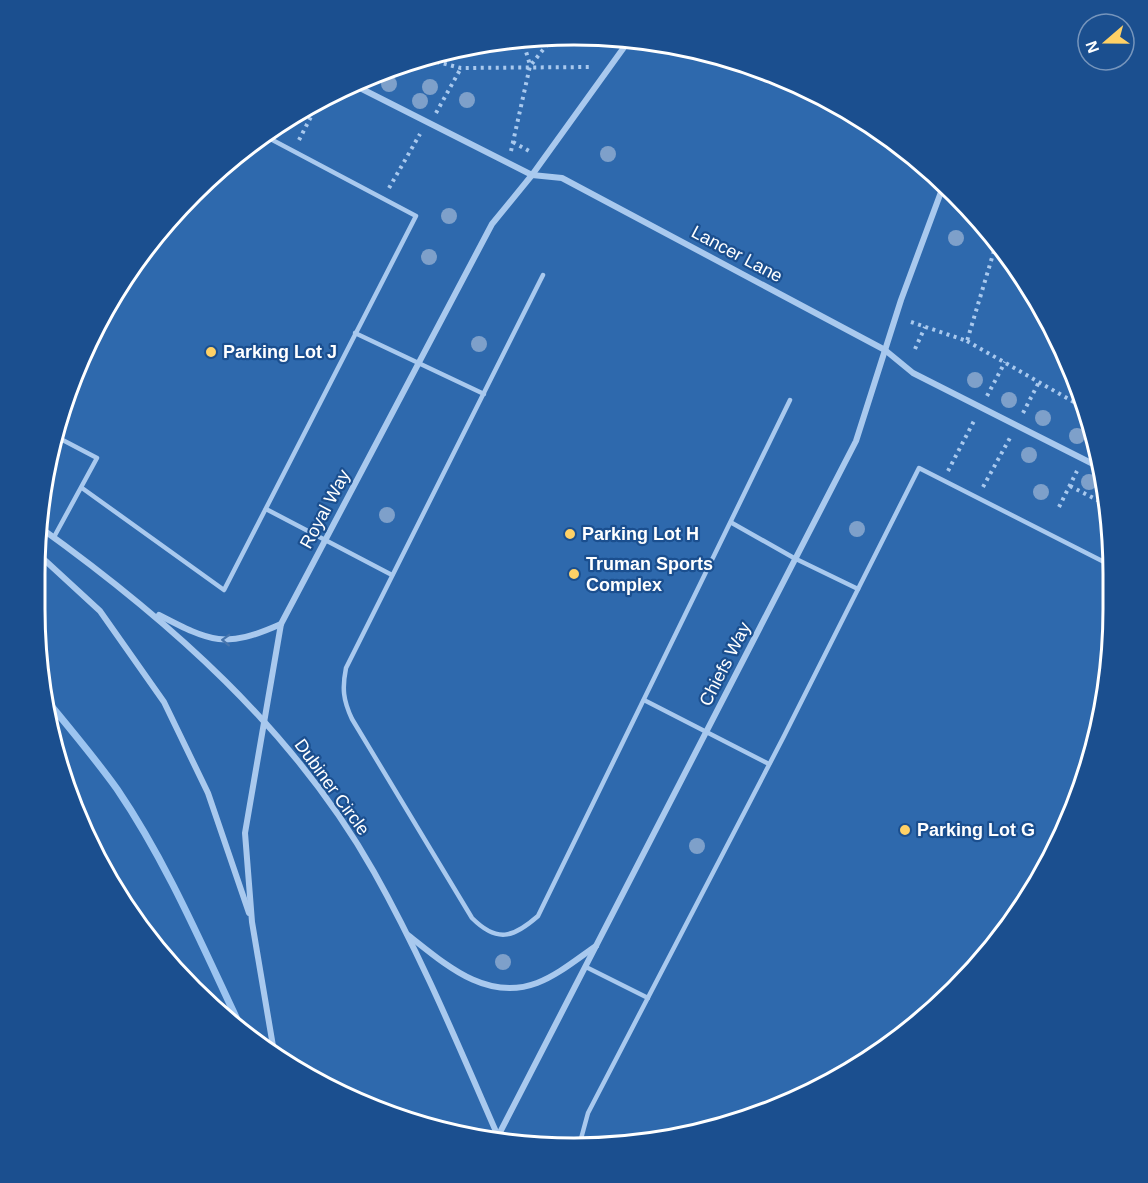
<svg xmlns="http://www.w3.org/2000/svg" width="1148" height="1183" font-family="Arial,sans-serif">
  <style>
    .green { fill: #2e69ad }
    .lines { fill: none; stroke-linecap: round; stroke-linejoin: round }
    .stream { stroke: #9cc4f0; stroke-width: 7 }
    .path { stroke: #a9c9ee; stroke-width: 4; stroke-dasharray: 3 4.5; stroke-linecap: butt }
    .lane { stroke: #a9c9ee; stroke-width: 4.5 }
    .street { stroke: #a9c9ee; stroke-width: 6 }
    .tree { fill: #7ea0ca }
    .oneway { stroke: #4674ac }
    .poi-dot { fill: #ffd166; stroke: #1b4f8f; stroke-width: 2 }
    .labels { text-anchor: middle; stroke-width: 4.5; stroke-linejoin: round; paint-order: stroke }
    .street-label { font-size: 18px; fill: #fff; stroke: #1b4f8f }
    .poi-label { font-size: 18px; font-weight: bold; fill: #fff; stroke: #1b4f8f; text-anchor: start }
    .rim { fill: none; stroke: #fff; stroke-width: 3 }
  </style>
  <rect width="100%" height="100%" fill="#1b4f8f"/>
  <!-- green -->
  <circle class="green" cx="574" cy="591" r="549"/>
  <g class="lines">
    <!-- stream -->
    <path class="stream" d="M43,696C68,726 94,757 117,789C168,864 204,950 243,1032"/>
    <!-- path -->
    <g class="path">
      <polyline points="522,38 530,65"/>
      <polyline points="422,58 461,68 590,67"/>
      <polyline points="436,113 461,68"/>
      <polyline points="299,140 319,101"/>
      <polyline points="513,142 529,151"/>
      <polyline points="511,151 530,66 554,36"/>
      <polyline points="389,188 420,134"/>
      <polyline points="911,322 967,341 997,241"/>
      <polyline points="967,341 1086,409"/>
      <polyline points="915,349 925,327"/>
      <polyline points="987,396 1005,362"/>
      <polyline points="1023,413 1039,382"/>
      <polyline points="1088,447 1095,436"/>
      <polyline points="948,471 975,419"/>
      <polyline points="1070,486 1107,505"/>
      <polyline points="983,487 1011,436"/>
      <polyline points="1059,507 1077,471"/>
    </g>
    <!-- lane -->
    <g class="lane">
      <path d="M543,275L346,668C342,688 343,700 352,719L472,918C497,943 513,938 538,916L790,400"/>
      <polyline points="355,333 484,394"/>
      <polyline points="82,488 224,590 416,216 263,135"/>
      <polyline points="266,509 392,575"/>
      <polyline points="732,523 794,558 858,589"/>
      <polyline points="54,537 97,458 55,436"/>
      <polyline points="644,700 769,764"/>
      <polyline points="586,967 648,998"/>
      <polyline points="579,1146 588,1113 783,738 919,468 1112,566"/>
    </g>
    <!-- street -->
    <g class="street">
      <polyline points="352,84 532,175 562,178 885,350 913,373 1101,468"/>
      <path d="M38,526C169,620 294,730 374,872C423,959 461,1052 501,1143"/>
      <polyline points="37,553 100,611 164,702 208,793 249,913"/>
      <path d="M159,615C211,642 225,649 281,624"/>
      <path d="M408,935C445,964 486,1002 537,983C558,975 577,959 596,946"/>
      <polyline points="275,1058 252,922 245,833 281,624 492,224 532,175 630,39"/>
      <polyline points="495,1142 856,441 901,300 944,184"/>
    </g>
  </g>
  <!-- trees -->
  <g class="tree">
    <circle cx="389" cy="84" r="8"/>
    <circle cx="430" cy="87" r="8"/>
    <circle cx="467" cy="100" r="8"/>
    <circle cx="420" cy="101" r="8"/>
    <circle cx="608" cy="154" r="8"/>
    <circle cx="449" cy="216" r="8"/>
    <circle cx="956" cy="238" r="8"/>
    <circle cx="429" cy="257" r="8"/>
    <circle cx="479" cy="344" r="8"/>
    <circle cx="975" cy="380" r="8"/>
    <circle cx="1009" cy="400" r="8"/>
    <circle cx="1043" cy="418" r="8"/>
    <circle cx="1077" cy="436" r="8"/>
    <circle cx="1029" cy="455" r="8"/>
    <circle cx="1089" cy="482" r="8"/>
    <circle cx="1041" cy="492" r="8"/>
    <circle cx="387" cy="515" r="8"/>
    <circle cx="857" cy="529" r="8"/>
    <circle cx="697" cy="846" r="8"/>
    <circle cx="503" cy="962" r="8"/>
  </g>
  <!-- one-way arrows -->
  <defs><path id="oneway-chevron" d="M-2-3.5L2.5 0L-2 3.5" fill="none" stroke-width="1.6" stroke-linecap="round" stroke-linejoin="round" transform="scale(1.5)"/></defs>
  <use class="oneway" href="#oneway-chevron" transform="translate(226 640) rotate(-178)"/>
  <!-- markers -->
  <g class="poi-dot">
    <circle cx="211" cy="352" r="6"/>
    <circle cx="570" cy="534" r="6"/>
    <circle cx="574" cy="574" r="6"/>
    <circle cx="905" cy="830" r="6"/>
  </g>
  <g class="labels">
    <!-- street labels -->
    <g class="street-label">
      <text transform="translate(737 254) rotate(28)" y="6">Lancer Lane</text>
      <text transform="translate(325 509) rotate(-62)" y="6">Royal Way</text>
      <text transform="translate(725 664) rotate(-63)" y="6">Chiefs Way</text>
      <text transform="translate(332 787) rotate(54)" y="6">Dubiner Circle</text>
    </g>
    <!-- poi labels -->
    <g class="poi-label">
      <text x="223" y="358">Parking Lot J</text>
      <text x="582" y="540">Parking Lot H</text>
      <text x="586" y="570">Truman Sports<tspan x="586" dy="21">Complex</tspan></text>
      <text x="917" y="836">Parking Lot G</text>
    </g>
  </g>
  <!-- crop -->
  <path d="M0 0H1148V1183H0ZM574 45H574A529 529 0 0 1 1103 574V609A529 529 0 0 1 574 1138H574A529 529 0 0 1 45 609V574A529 529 0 0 1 574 45Z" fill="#1b4f8f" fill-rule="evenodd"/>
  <path class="rim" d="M574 45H574A529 529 0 0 1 1103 574V609A529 529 0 0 1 574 1138H574A529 529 0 0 1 45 609V574A529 529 0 0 1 574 45Z"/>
  <!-- north arrow -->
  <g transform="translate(1106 42) rotate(250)"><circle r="28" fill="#1b4f8f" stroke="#7695bc" stroke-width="1.5"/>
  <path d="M0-4.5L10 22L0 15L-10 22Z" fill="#ffd166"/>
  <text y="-9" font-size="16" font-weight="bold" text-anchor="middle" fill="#ffffff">N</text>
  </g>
</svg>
